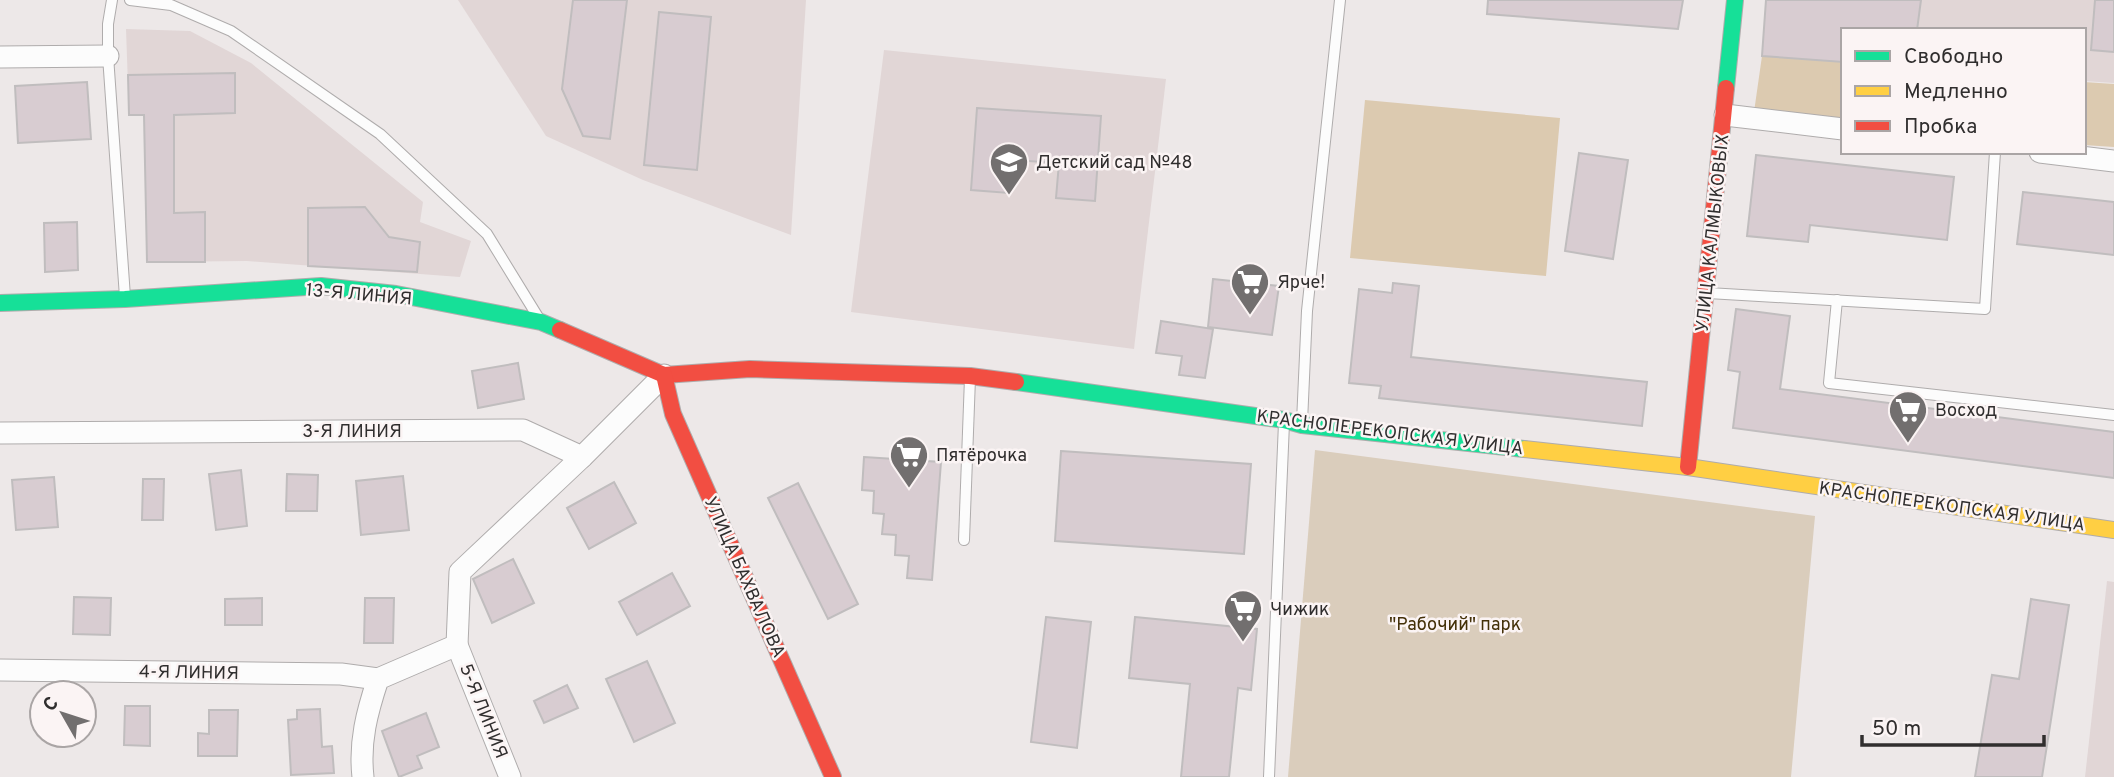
<svg xmlns="http://www.w3.org/2000/svg" width="2114" height="777" font-family="Overpass,sans-serif">
  <style>
    .built { fill: #e1d6d6 }
    .green { fill: #dacdbc }
    .forest { fill: #dccab0 }
    .building { fill: #d8ccd1; stroke: #c0bdbe; stroke-width: 2 }
    .lines { fill: none; stroke-linecap: round; stroke-linejoin: round }
    .lane-casing { stroke: #afacac; stroke-width: 12 }
    .street-casing { stroke: #afacac; stroke-width: 23 }
    .fast-casing { stroke: #afacac; stroke-width: 18 }
    .slow-casing { stroke: #afacac; stroke-width: 18 }
    .jam-casing { stroke: #afacac; stroke-width: 18 }
    .lane { stroke: #fcfcfc; stroke-width: 10 }
    .street { stroke: #fcfcfc; stroke-width: 21 }
    .fast { stroke: #16e098; stroke-width: 16 }
    .slow { stroke: #ffcf43; stroke-width: 16 }
    .jam { stroke: #f24e42; stroke-width: 16 }
    .labels { text-anchor: middle; stroke-width: 5; stroke-linejoin: round; paint-order: stroke }
    .poi-label { font-size: 18px; fill: #302e2e; stroke: #fbf4f4; text-anchor: start }
    .street-label { font-size: 18px; fill: #302e2e; stroke: #fbf4f4 }
    .park-label { font-size: 18px; fill: #433008; stroke: #fbf4f4 }
  </style>
  <rect width="100%" height="100%" fill="#ede8e8"/>
  <!-- built -->
  <g class="built">
    <polygon points="458,0 806,0 791,235 643,180 546,136"/>
    <polygon points="1766,0 2114,0 2114,83 2084,81 2084,30 1843,30 1843,62 1762,56"/>
    <polygon points="126,29 190,31 251,63 423,202 420,222 471,241 460,277 247,261 147,262 144,115 129,115"/>
    <polygon points="884,50 1166,79 1134,349 851,312"/>
    <polygon points="2107,581 2114,582 2114,777 2085,777"/>
  </g>
  <!-- green -->
  <polygon class="green" points="1315,450 1815,516 1791,777 1288,777"/>
  <!-- forest -->
  <g class="forest">
    <polygon points="1762,56 1843,62 1843,126 1753,119"/>
    <polygon points="2084,82 2114,84 2114,147 2084,145"/>
    <polygon points="1365,100 1560,118 1546,276 1350,258"/>
  </g>
  <!-- building -->
  <g class="building">
    <polygon points="573,0 627,0 610,139 583,136 562,89"/>
    <polygon points="1488,0 1683,0 1678,29 1487,14"/>
    <polygon points="1766,0 1921,0 1917,30 1843,30 1843,62 1762,56"/>
    <polygon points="2095,0 2114,0 2114,52 2091,50"/>
    <polygon points="659,12 711,17 697,170 644,165"/>
    <polygon points="235,73 235,113 174,115 174,213 205,212 205,262 147,262 144,115 129,115 128,75"/>
    <polygon points="87,82 91,139 18,143 15,86"/>
    <polygon points="977,108 1101,116 1095,201 1056,198 1059,163 1011,160 1009,193 971,190"/>
    <polygon points="1579,153 1628,160 1613,259 1565,251"/>
    <polygon points="1756,155 1954,177 1947,240 1810,225 1808,242 1747,236"/>
    <polygon points="2023,192 2114,202 2114,255 2017,244"/>
    <polygon points="365,207 389,237 420,242 417,272 308,266 308,208"/>
    <polygon points="77,222 78,270 45,272 44,223"/>
    <polygon points="1213,279 1279,286 1272,335 1208,327"/>
    <polygon points="1393,283 1419,286 1411,357 1647,382 1642,426 1379,398 1381,386 1349,383 1359,289 1392,293"/>
    <polygon points="1736,309 1790,316 1780,389 2114,432 2114,478 1733,428 1740,372 1728,370"/>
    <polygon points="1161,321 1213,329 1205,378 1179,375 1182,356 1156,353"/>
    <polygon points="518,363 524,399 478,408 472,371"/>
    <polygon points="1061,451 1251,464 1244,554 1055,541"/>
    <polygon points="864,457 941,462 932,580 907,578 909,556 895,555 896,535 882,534 884,514 873,513 874,491 862,490"/>
    <polygon points="241,470 247,526 216,530 209,474"/>
    <polygon points="287,474 318,475 317,511 286,511"/>
    <polygon points="403,476 409,530 361,535 356,481"/>
    <polygon points="54,477 58,527 16,530 12,480"/>
    <polygon points="143,479 164,479 163,520 142,520"/>
    <polygon points="614,482 636,523 589,549 567,508"/>
    <polygon points="798,483 858,604 828,619 768,498"/>
    <polygon points="513,559 534,603 492,623 473,579"/>
    <polygon points="672,573 690,606 637,635 619,602"/>
    <polygon points="74,597 111,598 110,635 73,634"/>
    <polygon points="262,598 262,625 225,625 225,599"/>
    <polygon points="365,598 394,598 393,643 364,643"/>
    <polygon points="2031,599 2069,605 2042,777 1975,777 1992,675 2019,679"/>
    <polygon points="1046,617 1091,622 1077,748 1031,742"/>
    <polygon points="1135,617 1257,629 1251,690 1238,688 1229,777 1181,777 1190,684 1129,678"/>
    <polygon points="647,661 675,723 634,742 606,679"/>
    <polygon points="567,685 578,708 544,723 534,701"/>
    <polygon points="125,706 150,706 150,746 124,745"/>
    <polygon points="320,709 322,747 332,746 334,773 291,775 288,720 297,719 297,710"/>
    <polygon points="209,710 238,710 237,756 198,756 198,733 209,734"/>
    <polygon points="426,713 439,747 417,756 422,768 399,777 382,731"/>
  </g>
  <g class="lines">
    <!-- lane casing -->
    <g class="lane-casing">
      <g id="lane">
        <polyline points="112,0 108,24 108,56 125,297"/>
        <polyline points="130,0 171,5 231,31 380,134 487,234 538,317"/>
        <polyline points="1708,293 1985,309 1995,152"/>
        <polyline points="1837,300 1829,383 2114,415"/>
        <polyline points="1302,422 1307,311 1340,0"/>
        <polyline points="964,540 970,378"/>
        <polyline points="1269,777 1284,423"/>
      </g>
    </g>
    <!-- street casing -->
    <g class="street-casing">
      <g id="street">
        <polyline points="0,57 108,56"/>
        <polyline points="1725,115 1843,129"/>
        <polyline points="2040,152 2114,161"/>
        <polyline points="0,433 523,430 582,457 664,375"/>
        <polyline points="457,645 510,777"/>
        <polyline points="0,670 341,674 378,679"/>
        <path d="M363,777C359,742 367,712 378,679L457,645L460,572L582,457"/>
      </g>
    </g>
    <!-- fast casing -->
    <g class="fast-casing">
      <g id="fast">
        <polyline points="1726,88 1735,0"/>
        <polyline points="0,303 125,299 321,286 396,294 541,322 560,330"/>
        <polyline points="1016,382 1284,420 1302,425 1524,449"/>
      </g>
    </g>
    <!-- slow casing -->
    <g class="slow-casing">
      <polyline id="slow" points="1524,449 1688,467 2114,530"/>
    </g>
    <!-- jam casing -->
    <g class="jam-casing">
      <g id="jam">
        <polyline points="560,330 664,375 750,369 970,376 1016,382"/>
        <polyline points="664,375 673,414 833,777"/>
        <polyline points="1688,467 1726,88"/>
      </g>
    </g>
    <!-- lane -->
    <use href="#lane" class="lane"/>
    <!-- street -->
    <use href="#street" class="street"/>
    <!-- fast -->
    <use href="#fast" class="fast"/>
    <!-- slow -->
    <use href="#slow" class="slow"/>
    <!-- jam -->
    <use href="#jam" class="jam"/>
  </g>
  <!-- icons -->
  <defs>
    <g id="school-pin" transform="scale(2.0125)"><path d="M0 17L-7.5 6A9.5 9.5 0 1 1 7.5 6Z" fill="#726f6f" stroke="#fbf4f4"/><path d="M0-5L7-2L0 1L-7-2ZM-4 1L0 2.5L4 1V4Q0 6-4 4Z" fill="#fff"/></g>
    <g id="supermarket-pin" transform="scale(2.0125)"><path d="M0 17L-7.5 6A9.5 9.5 0 1 1 7.5 6Z" fill="#726f6f" stroke="#fbf4f4"/><path d="M-6-5.5h2.5l.6 2H6L4.5 2H-2.5L-4.4-4H-6ZM-1.5 3.2a1.3 1.3 0 1 0 .1 0ZM3 3.2a1.3 1.3 0 1 0 .1 0Z" fill="#fff"/></g>
  </defs>
  <g fill-rule="evenodd">
    <use href="#school-pin" x="1009" y="162"/>
    <use href="#supermarket-pin" x="1250" y="282"/>
    <use href="#supermarket-pin" x="1908" y="410"/>
    <use href="#supermarket-pin" x="909" y="455"/>
    <use href="#supermarket-pin" x="1243" y="609"/>
  </g>
  <g class="labels">
    <!-- poi labels -->
    <g class="poi-label">
      <text x="1036" y="168">Детский сад №48</text>
      <text x="1277" y="288">Ярче!</text>
      <text x="1935" y="416">Восход</text>
      <text x="936" y="461">Пятёрочка</text>
      <text x="1270" y="615">Чижик</text>
    </g>
    <!-- street labels -->
    <g class="street-label">
      <text transform="translate(1712 233) rotate(-84)" y="6">УЛИЦА КАЛМЫКОВЫХ</text>
      <text transform="translate(359 294) rotate(5)" y="6">13-Я ЛИНИЯ</text>
      <text x="352" y="437">3-Я ЛИНИЯ</text>
      <text transform="translate(1390 432) rotate(7)" y="6">КРАСНОПЕРЕКОПСКАЯ УЛИЦА</text>
      <text transform="translate(1952 506) rotate(8)" y="6">КРАСНОПЕРЕКОПСКАЯ УЛИЦА</text>
      <text transform="translate(745 577) rotate(66)" y="6">УЛИЦА БАХВАЛОВА</text>
      <text transform="translate(189 672) rotate(1)" y="6">4-Я ЛИНИЯ</text>
      <text transform="translate(484 711) rotate(68)" y="6">5-Я ЛИНИЯ</text>
    </g>
    <!-- park labels -->
    <g class="park-label">
      <text x="1455" y="630">"Рабочий" парк</text>
    </g>
  </g>
  <!-- legend -->
  <rect x="1841" y="28" width="245" height="126" fill="#fbf4f4" stroke="#aaa5a5" stroke-width="2"/>
  <rect x="1855" y="51" width="35" height="10" fill="#16e098" stroke="#aaa5a5" stroke-width="2"/>
  <text x="1904" y="63" font-size="21" fill="#302e2e">Свободно</text>
  <rect x="1855" y="86" width="35" height="10" fill="#ffcf43" stroke="#aaa5a5" stroke-width="2"/>
  <text x="1904" y="98" font-size="21" fill="#302e2e">Медленно</text>
  <rect x="1855" y="121" width="35" height="10" fill="#f24e42" stroke="#aaa5a5" stroke-width="2"/>
  <text x="1904" y="133" font-size="21" fill="#302e2e">Пробка</text>
  <!-- north arrow -->
  <g transform="translate(63 714) rotate(309)"><circle r="33" fill="#fbf4f4" stroke="#aaa5a5" stroke-width="2"/>
  <path d="M0-5L12 26L0 18L-12 26Z" fill="#726f6f"/>
  <text y="-10" font-size="19" font-weight="bold" text-anchor="middle" fill="#302e2e">С</text>
  </g>
  <!-- scale -->
  <path d="M1862 735v10h182v-10" fill="none" stroke="#302e2e" stroke-width="3.5"/>
  <text x="1872" y="735" font-size="21" fill="#302e2e" stroke="#fbf4f4" stroke-width="5" paint-order="stroke">50 m</text>
</svg>
